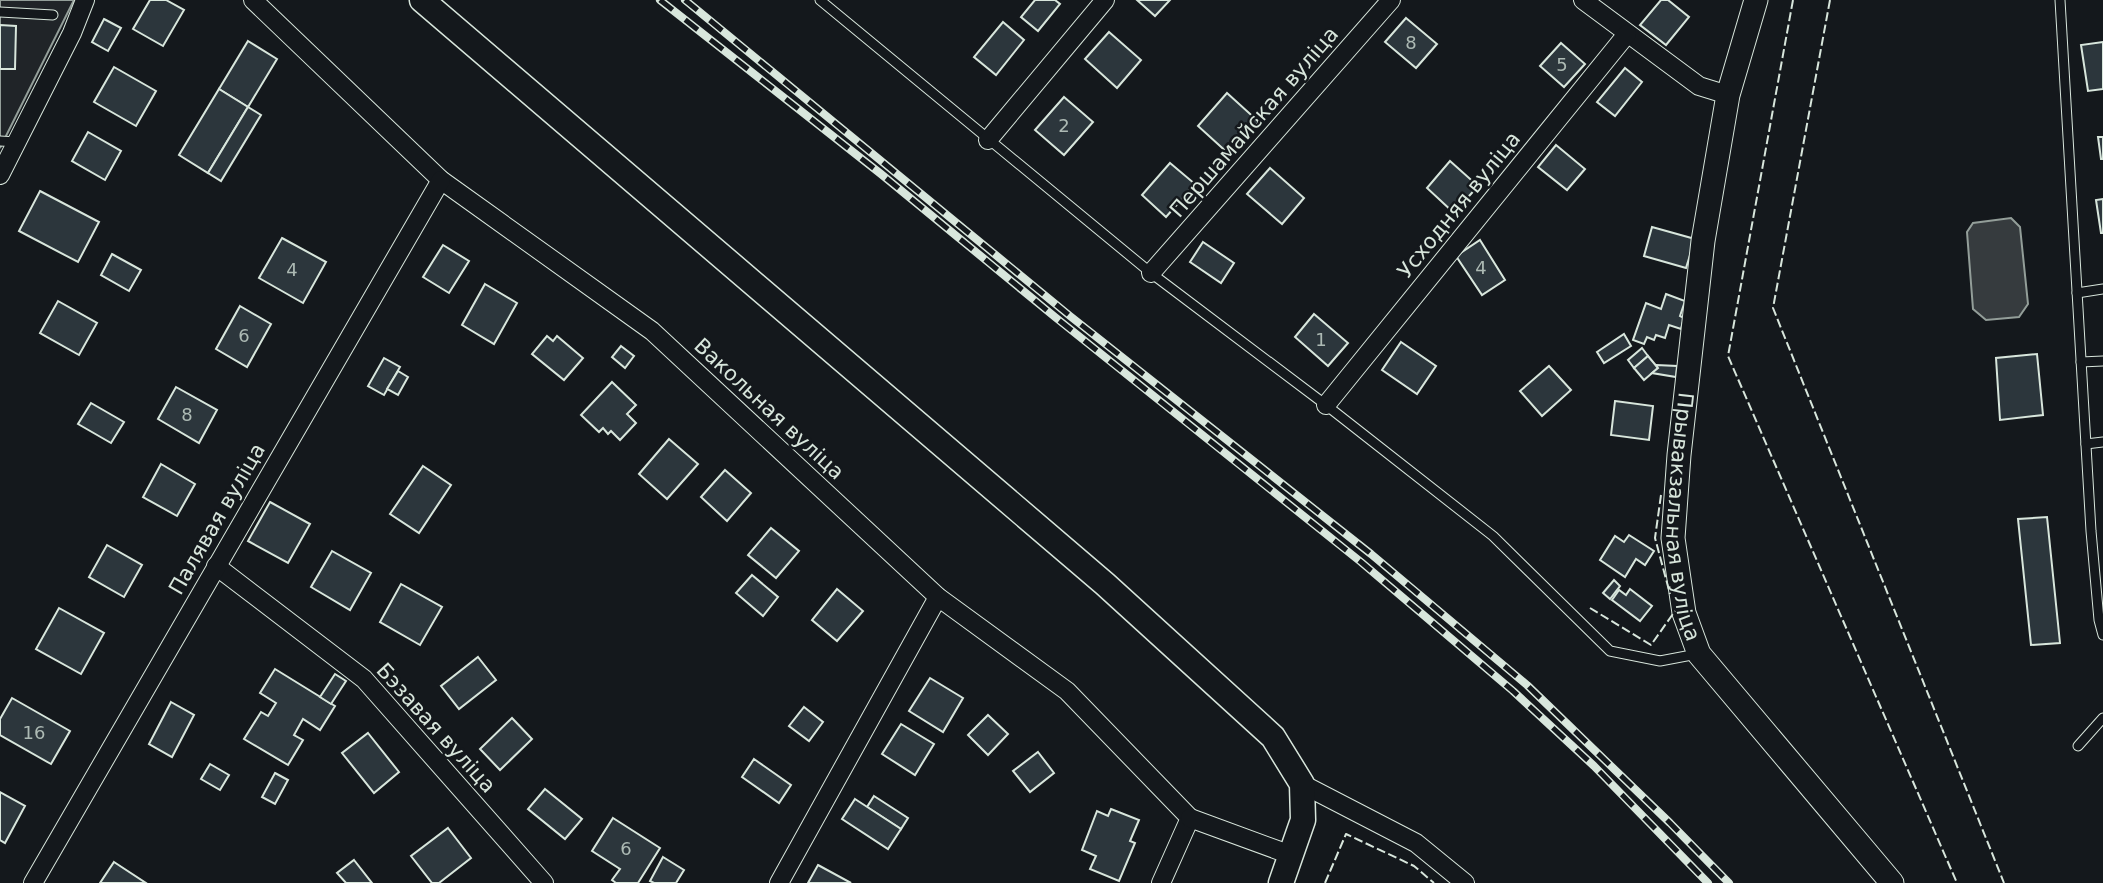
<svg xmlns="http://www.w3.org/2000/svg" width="2103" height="883" font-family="'DejaVu Sans',sans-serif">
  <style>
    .green { fill: #202428; stroke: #939e99; stroke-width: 2 }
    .water { fill: #363b3e; stroke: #939e99; stroke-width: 2 }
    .building { fill: #2c363c; stroke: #d8e6dc; stroke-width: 2 }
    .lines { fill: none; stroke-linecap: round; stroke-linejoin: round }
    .service-casing { stroke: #d8e6dc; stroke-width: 11 }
    .minor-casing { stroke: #d8e6dc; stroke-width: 20 }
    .tertiary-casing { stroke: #d8e6dc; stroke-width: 25 }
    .secondary-casing { stroke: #d8e6dc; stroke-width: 27 }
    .service { stroke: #14181c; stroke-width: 9 }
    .minor { stroke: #14181c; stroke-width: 18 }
    .tertiary { stroke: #14181c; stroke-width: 23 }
    .secondary { stroke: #14181c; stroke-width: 24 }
    .rail-casing { stroke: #d8e6dc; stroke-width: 8 }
    .rail { stroke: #14181c; stroke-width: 5; stroke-dasharray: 16; stroke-linecap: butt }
    .fence { stroke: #d8e6dc; stroke-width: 2; stroke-dasharray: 9 3.5; stroke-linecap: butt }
    .labels { text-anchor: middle; stroke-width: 5; stroke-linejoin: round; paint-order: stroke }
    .number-label { font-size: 18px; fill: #adbab4 }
    .street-label { font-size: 21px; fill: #d8e6dc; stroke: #14181c }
  </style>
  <rect width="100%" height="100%" fill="#14181c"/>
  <!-- green -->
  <polygon class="green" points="0,0 74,0 0,148"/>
  <!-- water -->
  <polygon class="water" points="2011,218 2020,227 2028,304 2019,317 1986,320 1973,309 1967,232 1973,223"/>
  <!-- building -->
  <g class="building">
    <polygon points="150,0 166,0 184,10 163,46 133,29"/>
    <polygon points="1035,0 1055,0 1060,4 1038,31 1021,17"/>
    <polygon points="1137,0 1170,0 1155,16"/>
    <polygon points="1661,0 1668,0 1689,17 1666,45 1640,25"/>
    <polygon points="1406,18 1437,44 1416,68 1385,42"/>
    <polygon points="104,19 121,28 108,51 92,42"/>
    <polygon points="1003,22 1024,40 996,75 974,57"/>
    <polygon points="0,25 16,26 15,69 0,69"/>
    <polygon points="1109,32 1141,60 1117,88 1085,59"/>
    <polygon points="248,41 277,59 248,107 219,89"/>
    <polygon points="2103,42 2103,89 2088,91 2081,45"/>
    <polygon points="1561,43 1585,64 1564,87 1540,66"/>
    <polygon points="114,67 156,91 136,126 94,102"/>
    <polygon points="1625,68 1642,82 1615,116 1597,102"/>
    <polygon points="219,89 248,107 208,173 179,155"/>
    <polygon points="1227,93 1259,122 1230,155 1198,126"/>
    <polygon points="1064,97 1093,122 1064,155 1035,130"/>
    <polygon points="248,107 261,115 221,181 208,173"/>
    <polygon points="88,132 121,151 105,180 72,161"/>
    <polygon points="2098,137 2103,137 2103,159 2101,159"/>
    <polygon points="1556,145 1585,169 1567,190 1538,167"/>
    <polygon points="1450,161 1478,186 1454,213 1427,188"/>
    <polygon points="1170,163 1195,184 1166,217 1142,195"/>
    <polygon points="1270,168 1304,198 1282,224 1247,194"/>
    <polygon points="40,191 99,222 78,262 19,231"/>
    <polygon points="2103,199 2103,233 2101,233 2096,200"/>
    <polygon points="1652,227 1695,239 1686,268 1644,256"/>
    <polygon points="282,238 326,262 303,303 259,278"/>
    <polygon points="1480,240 1505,280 1482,295 1456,256"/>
    <polygon points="1203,242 1234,263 1221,283 1190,262"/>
    <polygon points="443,245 469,261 449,293 423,277"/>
    <polygon points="112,254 141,270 129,291 101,275"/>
    <polygon points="485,284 517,303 494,344 462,325"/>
    <polygon points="1666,294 1685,301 1680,316 1684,318 1681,329 1669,325 1665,338 1656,335 1654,340 1647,337 1644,344 1633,340 1646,303 1661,309"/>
    <polygon points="58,301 97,323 79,355 40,333"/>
    <polygon points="240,306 271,324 247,367 216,349"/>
    <polygon points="1314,314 1348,343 1328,366 1295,337"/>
    <polygon points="1624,334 1631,346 1604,363 1597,352"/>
    <polygon points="547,336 553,341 557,336 583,358 564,380 532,354"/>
    <polygon points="1401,342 1436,366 1417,394 1382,370"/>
    <polygon points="621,346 634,356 625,368 612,357"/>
    <polygon points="1642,348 1648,356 1634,368 1628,360"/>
    <polygon points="2037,354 2043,415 2000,420 1996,358"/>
    <polygon points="1648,356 1658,368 1644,380 1634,368"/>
    <polygon points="384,358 400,367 384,395 368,386"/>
    <polygon points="1656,365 1677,366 1676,377 1652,373 1658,368"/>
    <polygon points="1549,366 1571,390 1542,416 1520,391"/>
    <polygon points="398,371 408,377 398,395 387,389"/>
    <polygon points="612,382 636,405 627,414 636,423 620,440 611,431 608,434 603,428 599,432 581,415"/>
    <polygon points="176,387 217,410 199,443 158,419"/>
    <polygon points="1615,401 1653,406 1649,440 1611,435"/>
    <polygon points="91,403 124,422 111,443 78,424"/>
    <polygon points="669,439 698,464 667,499 639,474"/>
    <polygon points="161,464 195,484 177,516 143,497"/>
    <polygon points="423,466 451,485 419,533 390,514"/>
    <polygon points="725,470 751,493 727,521 701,497"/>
    <polygon points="270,502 310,524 288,563 248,541"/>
    <polygon points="2047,517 2060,643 2031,645 2018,519"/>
    <polygon points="771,528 799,551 776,578 748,555"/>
    <polygon points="1629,535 1654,551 1645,565 1636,559 1625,577 1600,560 1615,536 1624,542"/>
    <polygon points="107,545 142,565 124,597 89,577"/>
    <polygon points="332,551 371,573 350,610 311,587"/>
    <polygon points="752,575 778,597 763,616 736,593"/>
    <polygon points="1614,580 1620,586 1610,599 1603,593"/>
    <polygon points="401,584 442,607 420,645 380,622"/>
    <polygon points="837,589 863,611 837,641 812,620"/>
    <polygon points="1630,589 1652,606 1640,621 1612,600 1619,590 1626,595"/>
    <polygon points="59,608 104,633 81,674 36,649"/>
    <polygon points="478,657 496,680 459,709 441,686"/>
    <polygon points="275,669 335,706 320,730 303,719 294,735 303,740 288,765 244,739 261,712 268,716 276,703 260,693"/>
    <polygon points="335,674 346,681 331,704 320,697"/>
    <polygon points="930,678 963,698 943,732 909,711"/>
    <polygon points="12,698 70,731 51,764 0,735 0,719"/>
    <polygon points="171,702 194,715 172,757 149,744"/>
    <polygon points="804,707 823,722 809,741 789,726"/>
    <polygon points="988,715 1008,734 988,755 968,735"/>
    <polygon points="512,718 532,739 500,770 480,749"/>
    <polygon points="901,724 934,744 915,775 882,754"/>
    <polygon points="368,733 399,772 374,793 342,753"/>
    <polygon points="1038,752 1054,773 1030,792 1013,771"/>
    <polygon points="754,759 791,785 779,803 742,777"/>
    <polygon points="210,764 229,775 220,790 201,779"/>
    <polygon points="275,773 288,780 275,804 262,797"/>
    <polygon points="545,789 582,819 565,839 528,809"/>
    <polygon points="0,792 25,806 5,843 0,840"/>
    <polygon points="874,796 908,818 901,829 867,807"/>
    <polygon points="855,799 901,829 888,849 842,819"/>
    <polygon points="1111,809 1139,820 1130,841 1135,843 1119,881 1090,869 1096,856 1082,850 1097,811 1108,816"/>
    <polygon points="613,818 660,848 638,883 616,883 612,880 620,869 592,851"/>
    <polygon points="448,828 471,858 439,883 432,883 411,856"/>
    <polygon points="663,857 684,870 676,883 654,883 650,881"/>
    <polygon points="354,860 372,883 346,883 337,873"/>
    <polygon points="114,862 146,883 100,883"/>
    <polygon points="818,865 851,883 808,883"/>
  </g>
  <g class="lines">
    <!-- service casing -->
    <g class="service-casing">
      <g id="service">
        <polyline points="820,0 1151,273 1326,405 1493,536 1610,651 1660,661 1697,654"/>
        <polyline points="2060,0 2091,531 2099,620 2103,635"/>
        <polyline points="0,12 53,15"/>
        <polyline points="0,141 17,142"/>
        <polyline points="2077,293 2103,289"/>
        <polyline points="2081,362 2103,361"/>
        <polyline points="2086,444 2103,442"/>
        <polyline points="2078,746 2103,718"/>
      </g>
    </g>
    <!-- minor casing -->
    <g class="minor-casing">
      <g id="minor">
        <polyline points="253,0 441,180 652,331 938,597 1067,691 1190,818 1161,883"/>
        <polyline points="1583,0 1699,86 1728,95"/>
        <polyline points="988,140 1105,0"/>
        <polyline points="0,175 72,33 85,0"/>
        <polyline points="1151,273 1391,0"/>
        <polyline points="1326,405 1627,34"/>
        <polyline points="216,566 364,679 544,883"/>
        <polyline points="1302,784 1416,843 1465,883"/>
        <polyline points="1190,818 1291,855"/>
        <polyline points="33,883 441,180"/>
        <polyline points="779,883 938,597"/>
      </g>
    </g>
    <!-- tertiary casing -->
    <g class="tertiary-casing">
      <g id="tertiary">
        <path id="s1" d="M1756,0L1728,95L1703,241L1679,455L1673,538L1684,613L1699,654L1892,883"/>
      </g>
    </g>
    <!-- secondary casing -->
    <g class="secondary-casing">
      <polyline id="secondary" points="422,0 1105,584 1273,737 1302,784 1303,820 1281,883"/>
    </g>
    <!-- service -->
    <use href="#service" class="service"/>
    <!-- minor -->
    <use href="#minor" class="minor"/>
    <!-- tertiary -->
    <use href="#tertiary" class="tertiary"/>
    <!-- secondary -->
    <use href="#secondary" class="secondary"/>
    <!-- rail casing -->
    <g class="rail-casing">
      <g id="rail">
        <polyline points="660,0 881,174 1055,317 1361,562 1513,691 1594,766 1708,883"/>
        <polyline points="685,0 1070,316 1371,554 1527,685 1670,823 1729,883"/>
      </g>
    </g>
    <!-- rail -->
    <use href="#rail" class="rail"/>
    <!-- fence -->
    <g class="fence">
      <polyline points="1793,0 1728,356 1957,883"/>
      <polyline points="1830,0 1773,308 2004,883"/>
      <polyline points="1661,495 1655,538 1670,594"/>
      <polyline points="1590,608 1651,645 1675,611"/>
      <polyline points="1325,883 1346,834 1414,866 1434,883"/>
    </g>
  </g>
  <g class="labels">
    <!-- number labels -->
    <g class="number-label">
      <text x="1411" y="49">8</text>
      <text x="1562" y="71">5</text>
      <text x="1064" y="132">2</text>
      <text x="1481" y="274">4</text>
      <text x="292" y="276">4</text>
      <text x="244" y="342">6</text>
      <text x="1321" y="346">1</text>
      <text x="187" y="421">8</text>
      <text x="34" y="739">16</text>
      <text x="626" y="855">6</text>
    </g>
    <!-- street labels -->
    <g class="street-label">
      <text transform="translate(1254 122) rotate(-49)" y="7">Першамайская вуліца</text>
      <text transform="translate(1459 205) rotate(-51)" y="7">Усходняя вуліца</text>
      <text transform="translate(769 409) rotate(43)" y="7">Вакольная вуліца</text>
      <text dy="7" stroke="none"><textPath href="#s1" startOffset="525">Прывакзальная вуліца</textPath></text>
      <text transform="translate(217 519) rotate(-60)" y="7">Палявая вуліца</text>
      <text transform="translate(436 728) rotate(48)" y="7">Бэзавая вуліца</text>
    </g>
  </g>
</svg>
